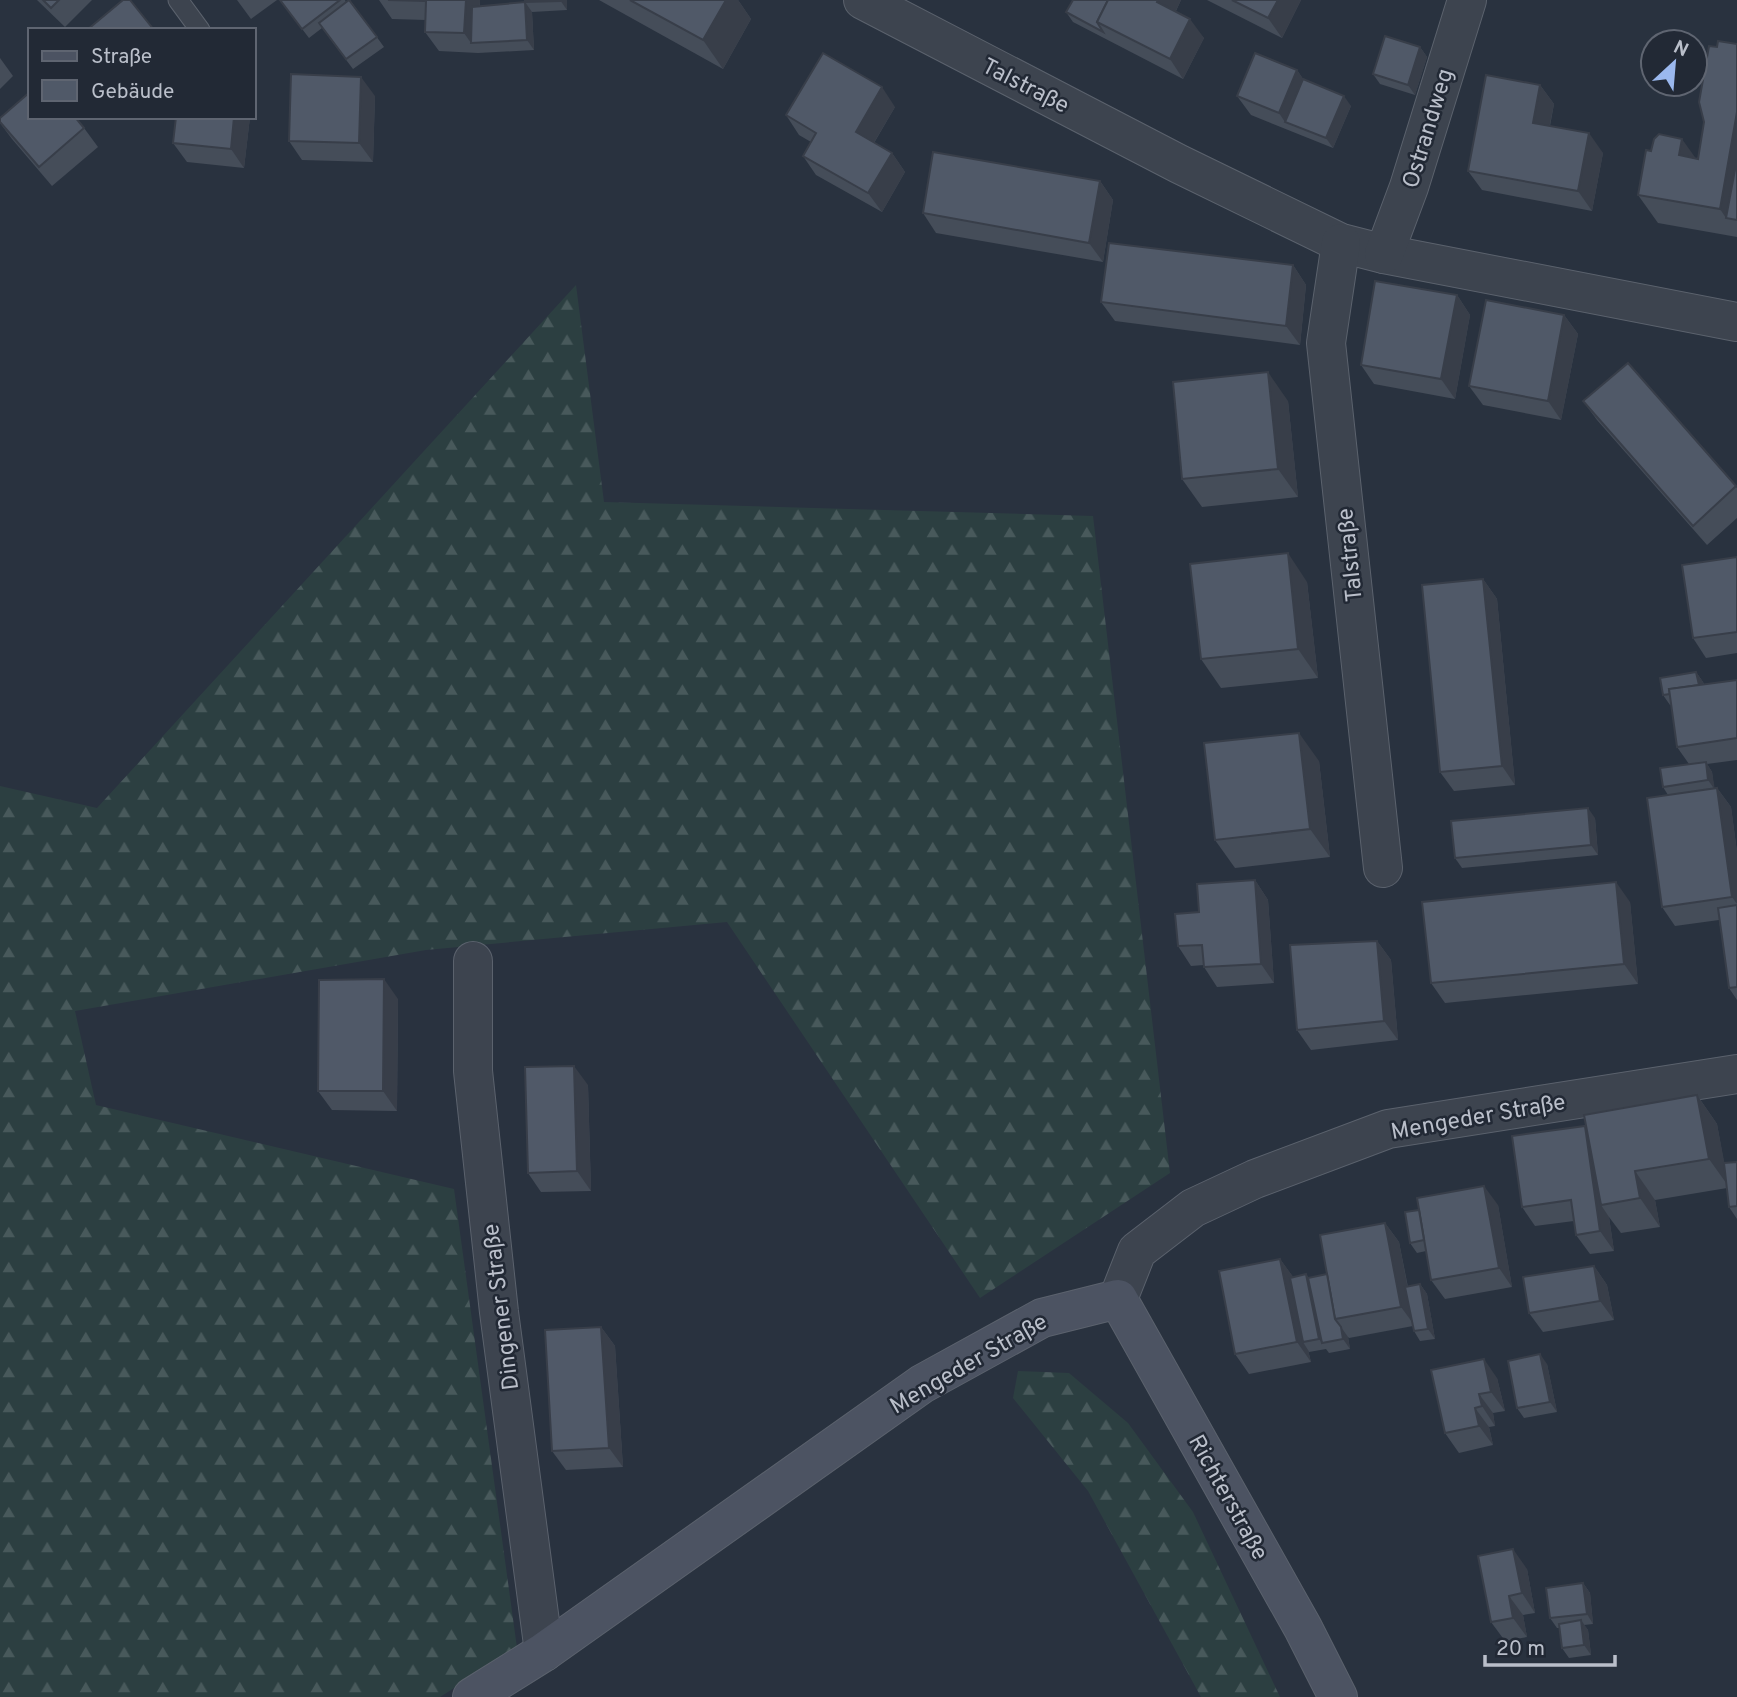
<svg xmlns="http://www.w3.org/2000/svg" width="1737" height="1697" font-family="Overpass,sans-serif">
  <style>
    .forest { fill: url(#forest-firs) }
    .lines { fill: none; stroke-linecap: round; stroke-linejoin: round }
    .lane-casing { stroke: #5b626d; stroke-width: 21 }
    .street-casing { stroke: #5b626d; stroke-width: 40 }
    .secondary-casing { stroke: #5b626d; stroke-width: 40 }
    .lane { stroke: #3d444f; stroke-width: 19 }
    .street { stroke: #3d444f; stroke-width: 38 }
    .secondary { stroke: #4c5362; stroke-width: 38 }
    .wall { fill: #454d59 }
    .shaded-wall { fill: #383e49 }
    .building { fill: #505968; stroke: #383e49; stroke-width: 2 }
    .labels { text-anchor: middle; stroke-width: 5; stroke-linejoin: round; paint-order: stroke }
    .street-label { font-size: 23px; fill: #babfca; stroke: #222935 }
  </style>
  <defs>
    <pattern id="forest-firs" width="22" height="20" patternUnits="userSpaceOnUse" patternTransform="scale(1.75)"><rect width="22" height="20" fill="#2c3f41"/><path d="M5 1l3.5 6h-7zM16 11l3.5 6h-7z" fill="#48595b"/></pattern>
  </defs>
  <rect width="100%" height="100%" fill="#29323f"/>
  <!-- forest -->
  <g class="forest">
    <polygon points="576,285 604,502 1093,516 1170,1173 980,1298 727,922 426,950 75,1011 96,1105 454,1189 517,1648 440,1697 0,1697 0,786 97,808"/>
    <polygon points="1018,1371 1069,1373 1128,1423 1193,1512 1280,1697 1201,1697 1088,1491 1013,1398"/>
  </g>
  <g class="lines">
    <!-- lane casing -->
    <g class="lane-casing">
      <polyline id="lane" points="178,0 200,30"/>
    </g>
    <!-- street casing -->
    <g class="street-casing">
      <g id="street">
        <polyline points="863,0 1179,164 1341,243 1384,254 1737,322"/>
        <polyline points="1341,243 1326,343 1383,868"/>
        <polyline points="1384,254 1409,187 1467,0"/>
        <polyline points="473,961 473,1071 499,1312 544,1652"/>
        <polyline points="1118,1299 1137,1251 1193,1208 1255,1179 1388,1129 1737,1074"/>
      </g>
    </g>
    <!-- secondary casing -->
    <g class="secondary-casing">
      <polyline id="secondary" points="472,1697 544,1652 922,1384 1042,1318 1118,1299 1303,1628 1338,1697"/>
    </g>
    <!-- lane -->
    <use href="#lane" class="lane"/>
    <!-- street -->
    <use href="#street" class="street"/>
    <!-- secondary -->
    <use href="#secondary" class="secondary"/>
  </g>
  <!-- wall -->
  <g class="wall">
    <polygon points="37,0 92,0 65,27"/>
    <polygon points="237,0 277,0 251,19"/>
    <polygon points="280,0 345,0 346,2 350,0 384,47 353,69 322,28 309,38"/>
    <polygon points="379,0 480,0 480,6 525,2 525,0 567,0 567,10 532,12 534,50 478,53 439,51 425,32 426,20 392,19"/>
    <polygon points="599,0 738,0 751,19 723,69"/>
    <polygon points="1181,0 1176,11 1204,38 1183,79 1073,22 1066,12"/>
    <polygon points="1207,0 1301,0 1282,38"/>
    <polygon points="1737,44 1737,237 1658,223 1638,195 1696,159 1698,159 1717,47"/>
    <polygon points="1420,47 1427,57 1415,95 1380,84 1373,74"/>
    <polygon points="0,58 13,76 0,89"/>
    <polygon points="1297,70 1303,79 1351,106 1333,148 1251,115 1237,96"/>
    <polygon points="1540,85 1554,104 1550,126 1603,153 1592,211 1482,190 1468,171"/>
    <polygon points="375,96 373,162 302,160 289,141"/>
    <polygon points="895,107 874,143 892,153 905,172 882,212 816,175 803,156 811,142 799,135 786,115"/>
    <polygon points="250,117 244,168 187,162 173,143"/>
    <polygon points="0,123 84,128 98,147 52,186 12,139"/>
    <polygon points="1100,181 1113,200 1103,262 936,233 923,213"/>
    <polygon points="1293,265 1306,285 1300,345 1115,321 1101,302"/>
    <polygon points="1457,295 1470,315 1455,399 1374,384 1361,365"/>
    <polygon points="1564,315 1578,334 1561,420 1483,405 1469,386"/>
    <polygon points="1628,363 1737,488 1737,518 1707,545 1597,420 1583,401"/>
    <polygon points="1288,401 1298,497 1202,507 1182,479"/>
    <polygon points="1737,557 1737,653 1706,658 1693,638"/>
    <polygon points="1483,579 1497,599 1515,785 1454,791 1440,772"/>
    <polygon points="1307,582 1318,678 1221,688 1201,659"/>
    <polygon points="1696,672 1703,682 1704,684 1737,680 1737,760 1707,764 1712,772 1714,788 1717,788 1731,807 1737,852 1737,1000 1729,988 1719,920 1675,926 1662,907 1668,795 1663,787 1689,764 1677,747 1671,705 1670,705 1663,695"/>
    <polygon points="1319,761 1330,857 1235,868 1215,840"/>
    <polygon points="1595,818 1598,855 1462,868 1455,858"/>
    <polygon points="1255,880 1268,900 1274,983 1217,987 1204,967 1204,965 1191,966 1178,946 1199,912"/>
    <polygon points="1630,902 1638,984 1445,1003 1431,983"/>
    <polygon points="1377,941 1391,960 1398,1040 1311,1050 1297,1030"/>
    <polygon points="398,999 397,1111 332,1110 318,1091"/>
    <polygon points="588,1085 591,1191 541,1192 528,1173"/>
    <polygon points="1697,1095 1717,1124 1724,1163 1737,1162 1737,1219 1729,1207 1727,1188 1655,1200 1660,1227 1621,1233 1609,1217 1614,1251 1590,1254 1576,1235 1574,1221 1535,1226 1522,1207 1585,1126 1587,1128"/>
    <polygon points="1498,1205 1512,1287 1445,1299 1431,1280 1426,1251 1417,1253 1410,1243"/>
    <polygon points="1385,1223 1399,1242 1408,1287 1420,1284 1427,1294 1435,1339 1420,1341 1414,1331 1413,1326 1349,1338 1348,1337 1350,1349 1329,1353 1326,1349 1309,1352 1308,1350 1311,1362 1249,1374 1235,1354 1280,1259 1293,1277 1306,1274 1309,1278 1327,1274"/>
    <polygon points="1594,1266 1607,1285 1614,1320 1543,1332 1529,1313"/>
    <polygon points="601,1327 615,1346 623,1467 566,1470 552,1451"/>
    <polygon points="1547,1364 1557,1412 1524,1418 1517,1408"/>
    <polygon points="1431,1370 1497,1378 1505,1411 1493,1413 1495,1426 1489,1427 1493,1445 1459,1453 1445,1433"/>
    <polygon points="1527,1569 1535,1613 1523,1615 1527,1637 1505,1641 1491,1622"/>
    <polygon points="1583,1583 1590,1593 1593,1624 1584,1625 1588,1630 1591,1655 1569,1658 1562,1648 1559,1628 1557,1628 1550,1618"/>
  </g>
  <!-- shaded-wall -->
  <g class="shaded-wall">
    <polygon points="466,0 480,0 478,43 471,43 464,33"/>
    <polygon points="560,0 567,0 567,10"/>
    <polygon points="726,0 738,0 751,19 723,69 703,40"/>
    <polygon points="1158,0 1181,0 1171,21 1157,2"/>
    <polygon points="1278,0 1301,0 1282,38 1268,18"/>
    <polygon points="525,2 532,12 534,50 527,40"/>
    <polygon points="1190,19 1204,38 1183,79 1170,59"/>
    <polygon points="1420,47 1427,57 1415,95 1408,85"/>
    <polygon points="1297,70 1310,89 1285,122 1279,113"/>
    <polygon points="361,77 375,96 373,162 359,143"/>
    <polygon points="1540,85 1554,104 1546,143 1533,123"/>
    <polygon points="882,87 895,107 869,151 856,132"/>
    <polygon points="1344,96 1351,106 1333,148 1326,138"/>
    <polygon points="1737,112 1737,220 1726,218 1720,209"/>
    <polygon points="234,117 250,117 244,168 231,149"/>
    <polygon points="1589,133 1603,153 1592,211 1578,191"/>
    <polygon points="1682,139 1702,167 1679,155"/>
    <polygon points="892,153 905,172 882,212 868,193"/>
    <polygon points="1100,181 1113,200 1103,262 1089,243"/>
    <polygon points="1293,265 1306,285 1300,345 1286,326"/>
    <polygon points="1457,295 1470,315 1455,399 1441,379"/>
    <polygon points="1564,315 1578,334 1561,420 1548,401"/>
    <polygon points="1268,372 1288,401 1298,497 1278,469"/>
    <polygon points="1288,553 1307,582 1318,678 1298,649"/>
    <polygon points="1483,579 1497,599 1515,785 1502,766"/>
    <polygon points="1696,672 1703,682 1706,699 1699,689"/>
    <polygon points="1299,733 1319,761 1330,857 1310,829"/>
    <polygon points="1706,762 1712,772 1715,790 1708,780"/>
    <polygon points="1717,788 1731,807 1737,852 1737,904 1732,897"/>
    <polygon points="1588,808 1595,818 1598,855 1591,845"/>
    <polygon points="1255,880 1268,900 1274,983 1261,964"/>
    <polygon points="1616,882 1630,902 1638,984 1624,964"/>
    <polygon points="1377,941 1391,960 1398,1040 1384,1021"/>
    <polygon points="384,979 398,999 397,1111 383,1091"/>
    <polygon points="574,1066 588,1085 591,1191 577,1171"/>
    <polygon points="1697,1095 1717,1124 1729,1187 1709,1159"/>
    <polygon points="1585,1126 1599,1145 1601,1205 1609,1217 1614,1251 1600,1231"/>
    <polygon points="1635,1171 1655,1200 1660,1227 1640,1198"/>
    <polygon points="1484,1186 1498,1205 1512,1287 1499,1268"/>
    <polygon points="1385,1223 1399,1242 1415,1326 1401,1307"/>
    <polygon points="1280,1259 1294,1278 1303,1342 1308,1350 1311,1362 1297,1342"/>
    <polygon points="1594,1266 1607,1285 1614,1320 1600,1301"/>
    <polygon points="1306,1274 1313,1284 1322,1343 1319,1339"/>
    <polygon points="1420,1284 1427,1294 1435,1339 1428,1329"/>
    <polygon points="601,1327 615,1346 623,1467 609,1448"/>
    <polygon points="1341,1327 1348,1337 1350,1349 1343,1339"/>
    <polygon points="1540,1354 1547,1364 1557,1412 1550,1402"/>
    <polygon points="1484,1359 1497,1378 1505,1411 1491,1392"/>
    <polygon points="1479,1394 1493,1413 1495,1426 1482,1406"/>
    <polygon points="1475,1408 1489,1427 1493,1445 1479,1426"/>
    <polygon points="1513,1549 1527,1569 1535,1613 1522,1593"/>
    <polygon points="1583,1583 1590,1593 1593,1624 1587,1614"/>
    <polygon points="1509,1596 1523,1615 1527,1637 1513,1618"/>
    <polygon points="1581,1620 1588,1630 1591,1655 1584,1645"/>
  </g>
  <!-- building -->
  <g class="building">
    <polygon points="43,0 59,0 51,8"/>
    <polygon points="123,0 130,0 154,30 87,30"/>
    <polygon points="280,0 340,0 302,29"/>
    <polygon points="349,0 377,37 346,59 319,23"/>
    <polygon points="388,0 466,0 464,33 425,32 426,1"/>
    <polygon points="525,0 560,0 560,1 525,2"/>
    <polygon points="630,0 726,0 703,40"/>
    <polygon points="1073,0 1108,0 1097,22 1103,32 1066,12"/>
    <polygon points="1108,0 1158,0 1157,2 1190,19 1170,59 1097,22"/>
    <polygon points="1232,0 1278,0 1268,18"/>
    <polygon points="525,2 527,40 471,43 472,7"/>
    <polygon points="1385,36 1420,47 1408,85 1373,74"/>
    <polygon points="1718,41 1737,44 1737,112 1720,209 1638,195 1646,150 1651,151 1654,139 1659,134 1682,139 1679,155 1698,159 1704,122 1699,102 1709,46 1717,47"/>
    <polygon points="823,53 882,87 856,132 892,153 868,193 803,156 816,133 786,115"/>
    <polygon points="1255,53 1297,70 1279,113 1237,96"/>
    <polygon points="291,74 361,77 359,143 289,141"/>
    <polygon points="1486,75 1540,85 1533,123 1589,133 1578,191 1468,171"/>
    <polygon points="1303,79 1344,96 1326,138 1285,122"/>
    <polygon points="30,92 30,117 75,117 84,128 39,167 0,122 0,118"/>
    <polygon points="176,117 234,117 231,149 173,143"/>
    <polygon points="933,152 1100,181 1089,243 923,213"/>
    <polygon points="1737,159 1737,220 1726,218"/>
    <polygon points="1109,243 1293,265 1286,326 1101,302"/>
    <polygon points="1375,281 1457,295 1441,379 1361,365"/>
    <polygon points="1486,300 1564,315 1548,401 1469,386"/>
    <polygon points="1628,363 1736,486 1693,526 1583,401"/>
    <polygon points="1268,372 1278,469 1182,479 1173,382"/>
    <polygon points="1288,553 1298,649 1201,659 1190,564"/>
    <polygon points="1737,557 1737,632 1693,638 1682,565"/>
    <polygon points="1483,579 1502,766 1440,772 1422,585"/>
    <polygon points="1696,672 1699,685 1669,689 1670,694 1663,695 1660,678"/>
    <polygon points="1737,680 1737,738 1677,747 1669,689"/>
    <polygon points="1299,733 1310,829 1215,840 1204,743"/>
    <polygon points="1706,762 1708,780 1663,787 1660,768"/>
    <polygon points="1717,788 1732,897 1662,907 1647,798"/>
    <polygon points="1588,808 1591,845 1455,858 1451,821"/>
    <polygon points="1255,880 1261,964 1204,967 1202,945 1178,946 1175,914 1199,912 1197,884"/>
    <polygon points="1616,882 1624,964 1431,983 1422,902"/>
    <polygon points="1737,905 1737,987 1729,988 1718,908"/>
    <polygon points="1377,941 1384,1021 1297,1030 1290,945"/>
    <polygon points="384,979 383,1091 318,1091 319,980"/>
    <polygon points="574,1066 577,1171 528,1173 525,1067"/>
    <polygon points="1697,1095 1709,1159 1635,1171 1640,1198 1601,1205 1584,1115"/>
    <polygon points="1585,1126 1600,1231 1576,1235 1571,1200 1522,1207 1512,1136"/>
    <polygon points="1737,1162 1737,1206 1729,1207 1724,1163"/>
    <polygon points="1484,1186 1499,1268 1431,1280 1417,1198"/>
    <polygon points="1419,1210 1424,1240 1410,1243 1405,1212"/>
    <polygon points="1385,1223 1401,1307 1335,1319 1320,1235"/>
    <polygon points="1280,1259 1297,1342 1235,1354 1219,1271"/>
    <polygon points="1594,1266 1600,1301 1529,1313 1523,1277"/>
    <polygon points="1306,1274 1319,1339 1303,1342 1290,1278"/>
    <polygon points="1327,1274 1335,1319 1341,1327 1343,1339 1322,1343 1308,1278"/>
    <polygon points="1420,1284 1428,1329 1414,1331 1405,1287"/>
    <polygon points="601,1327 609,1448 552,1451 545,1330"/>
    <polygon points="1540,1354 1550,1402 1517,1408 1508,1361"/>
    <polygon points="1484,1359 1491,1392 1479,1394 1482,1406 1475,1408 1479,1426 1445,1433 1431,1370"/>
    <polygon points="1513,1549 1522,1593 1509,1596 1513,1618 1491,1622 1478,1556"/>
    <polygon points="1583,1583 1587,1614 1550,1618 1546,1588"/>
    <polygon points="1581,1620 1584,1645 1562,1648 1559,1624"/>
  </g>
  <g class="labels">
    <!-- street labels -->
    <g class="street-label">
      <text transform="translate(1026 85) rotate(27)" y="8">Talstraße</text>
      <text transform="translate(1427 128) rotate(-73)" y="8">Ostrandweg</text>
      <text transform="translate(1349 555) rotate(-96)" y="8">Talstraße</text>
      <text transform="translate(1478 1116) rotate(-10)" y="8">Mengeder Straße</text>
      <text transform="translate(500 1307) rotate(-97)" y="8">Dingener Straße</text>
      <text transform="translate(968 1363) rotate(-30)" y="8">Mengeder Straße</text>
      <text transform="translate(1229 1497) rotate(61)" y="8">Richterstraße</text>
    </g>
  </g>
  <!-- legend -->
  <rect x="28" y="28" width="228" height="91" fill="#222935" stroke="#5f6571" stroke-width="2"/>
  <rect x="42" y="51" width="35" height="10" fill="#4c5362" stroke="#5f6571" stroke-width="2"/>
  <text x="91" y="63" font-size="21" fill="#babfca">Straße</text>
  <rect x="42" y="80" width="35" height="21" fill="#505968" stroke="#5f6571" stroke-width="2"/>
  <text x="91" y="98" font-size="21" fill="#babfca">Gebäude</text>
  <!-- north arrow -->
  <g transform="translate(1674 63) rotate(26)"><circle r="33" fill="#222935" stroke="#5f6571" stroke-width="2"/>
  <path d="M0-5L12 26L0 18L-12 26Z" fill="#9bb8ee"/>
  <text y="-10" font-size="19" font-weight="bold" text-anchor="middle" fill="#babfca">N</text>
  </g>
  <!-- scale -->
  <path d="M1485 1655v10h130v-10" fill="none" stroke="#babfca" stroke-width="3.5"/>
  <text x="1496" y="1655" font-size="21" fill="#babfca" stroke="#222935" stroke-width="5" paint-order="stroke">20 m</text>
</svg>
